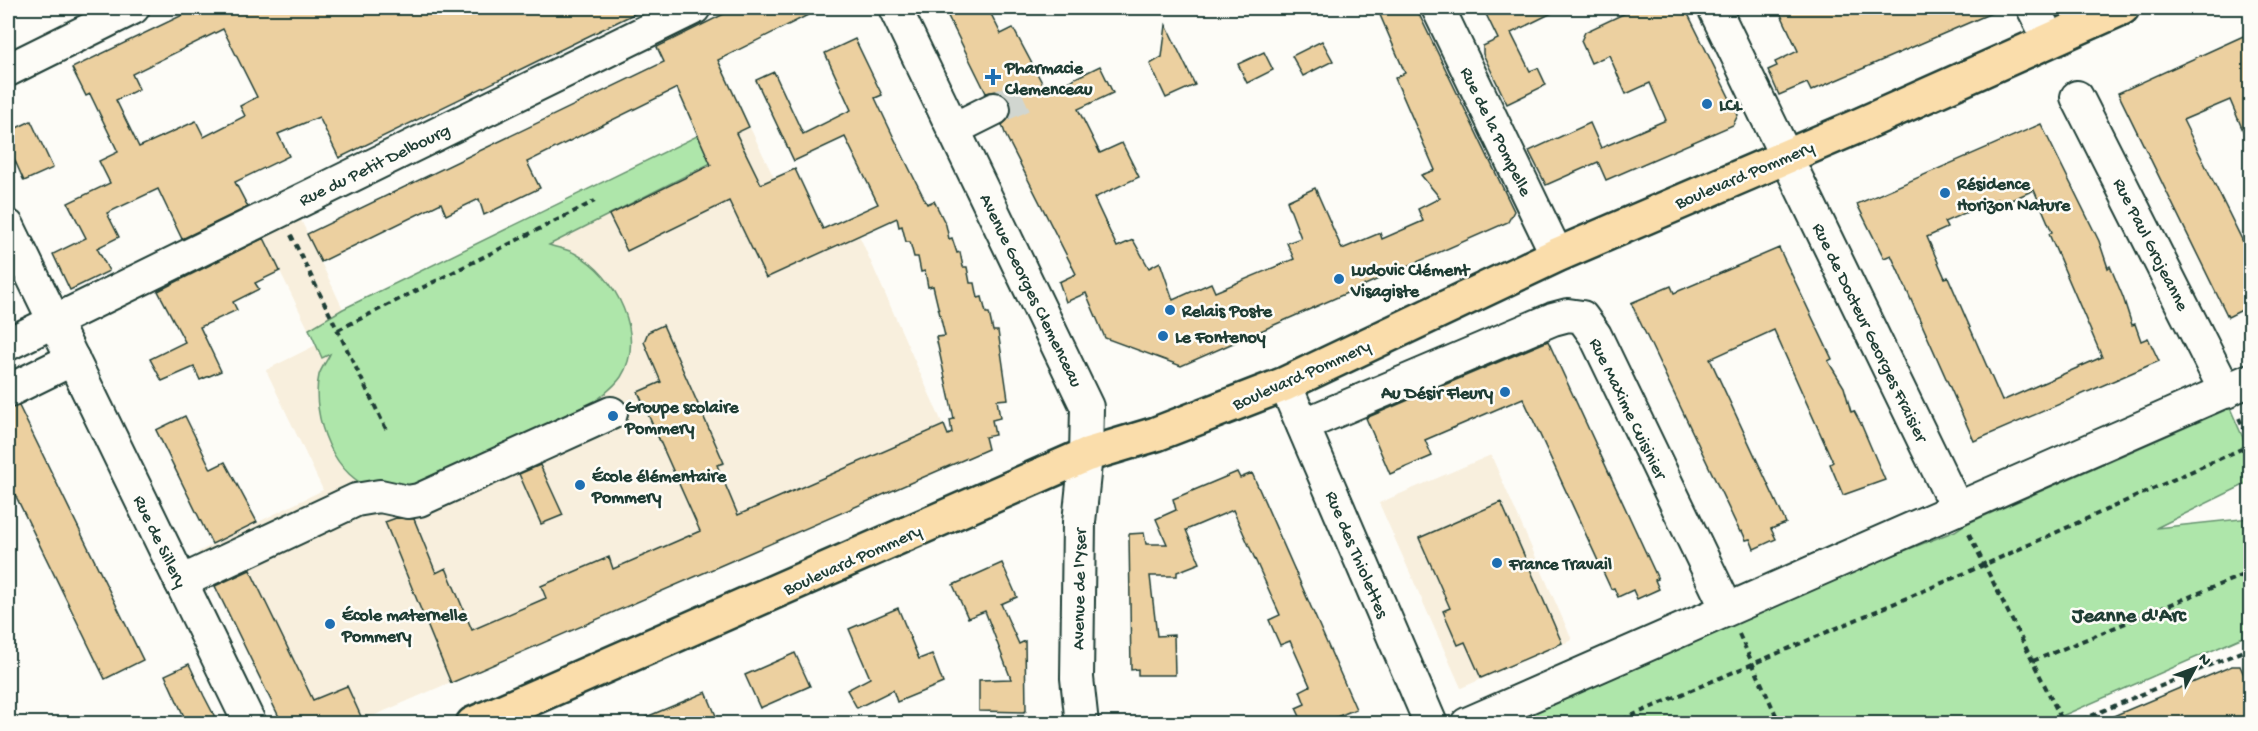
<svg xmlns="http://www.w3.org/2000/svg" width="2258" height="731" font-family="'Gochi Hand',sans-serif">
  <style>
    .built { fill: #f8efdd }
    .green { fill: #aee6aa; stroke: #66926f; stroke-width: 1.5 }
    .building { fill: #ecd0a0; stroke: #1f3d34; stroke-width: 1.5; fill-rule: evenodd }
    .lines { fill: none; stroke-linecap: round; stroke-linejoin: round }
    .minor-tunnel { stroke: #d1d6d0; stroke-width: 32; stroke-dasharray: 32 16; stroke-linecap: butt }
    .minor-casing { stroke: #1f3d34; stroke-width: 36 }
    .major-casing { stroke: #1f3d34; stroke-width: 38 }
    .path { stroke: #1f3d34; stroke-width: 4; stroke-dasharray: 6 4.5; stroke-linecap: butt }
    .minor { stroke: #fdfcf7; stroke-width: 32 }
    .major { stroke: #faddab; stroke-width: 33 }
    .poi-dot { fill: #1f6fb2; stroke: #fdfcf7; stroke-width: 2 }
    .labels { text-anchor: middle; stroke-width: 5; stroke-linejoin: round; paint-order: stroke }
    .poi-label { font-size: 18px; font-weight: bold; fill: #1f3d34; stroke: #fdfcf7; text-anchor: start }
    .street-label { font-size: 18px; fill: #1f3d34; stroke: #fdfcf7 }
    .quarter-label { font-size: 21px; font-weight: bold; fill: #1f3d34; stroke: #fdfcf7 }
  </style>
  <rect width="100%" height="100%" fill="#fdfcf7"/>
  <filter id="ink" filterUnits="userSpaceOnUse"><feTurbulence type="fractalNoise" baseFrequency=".0167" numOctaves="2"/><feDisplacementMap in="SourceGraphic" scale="12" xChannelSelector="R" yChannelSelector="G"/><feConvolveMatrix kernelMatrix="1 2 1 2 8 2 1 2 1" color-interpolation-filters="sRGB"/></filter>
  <g filter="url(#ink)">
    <!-- built -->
    <g class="built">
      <polygon points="743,113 812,257 859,235 959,461 357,723 282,723 198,552 323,490 266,370 316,345 264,238 301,220 343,309"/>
      <polygon points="1491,455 1572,640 1461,688 1379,503"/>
    </g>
    <!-- green -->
    <g class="green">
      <path d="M699,135L711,163L549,245C557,248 568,249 576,254C616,275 647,336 621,377C615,386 605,393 597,400L407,491C398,490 388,492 379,490C334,482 310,415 319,375C321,368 327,361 330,354L322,358L309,329L343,309Z"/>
      <polygon points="2230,408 2250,454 2250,482 2156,528 2250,518 2250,634 2046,723 1509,724 1731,619 1955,531 1964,525"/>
    </g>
    <!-- building -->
    <g class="building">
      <path d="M197,8H646L339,158L319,117L278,134L289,156L235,182L248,207L182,239L158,189L107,213L119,237L97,248L109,271L70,290L53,254L86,238L68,203L110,183L99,161L118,152L90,94L86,96L72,68ZM223,29L257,97L240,106L245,116L204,137L196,121L139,147L116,100L139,89L132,74Z"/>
      <polygon points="736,8 822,8 718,60 749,127 736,133 761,184 795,169 823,229 878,204 845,137 794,161 756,80 774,72 803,134 851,110 825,53 855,39 882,95 875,98 894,138 927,204 934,201 946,225 949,239 952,238 957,253 960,252 963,267 967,267 970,283 975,283 978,298 982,297 986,313 989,313 993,331 998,331 1008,399 997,400 1000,418 992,420 995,435 985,437 988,449 451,683 385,522 396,518 414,519 436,573 446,568 472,630 546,598 541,586 609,557 613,569 700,531 638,392 661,382 644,342 648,332 663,325 724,463 717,465 738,515 944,425 948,435 952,433 950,420 954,419 936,337 945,336 933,286 928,287 925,271 921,272 918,257 914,257 910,242 906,242 902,226 899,227 897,218 766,278 729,201 627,251 609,215 711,165 677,88 527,162 540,188 484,215 479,199 446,215 441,203 321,262 307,234 664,62 657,47"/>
      <polygon points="944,8 988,8 1001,34 1013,28 1047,92 1100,66 1113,93 1078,109 1100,153 1122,143 1139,177 1094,198 1117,247 1133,240 1149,268 1160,262 1173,300 1211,283 1215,292 1294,259 1287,243 1301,238 1287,201 1315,188 1342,249 1380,233 1382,239 1423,221 1418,209 1440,198 1421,175 1435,170 1395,78 1405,73 1377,8 1416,8 1514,211 1508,222 1181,366 1105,338 1086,293 1066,302 1059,282 1076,274 1006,136 1002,125 1009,118 1012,110 1010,102 1003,94 996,91 986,93"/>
      <polygon points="1483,8 1562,8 1511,33 1530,71 1538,68 1546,85 1507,104 1483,54 1483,46 1498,39"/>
      <polygon points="1636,8 1685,8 1738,115 1733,125 1606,180 1598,162 1546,185 1529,151 1590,123 1601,148 1666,120 1650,83 1626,94 1609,55 1591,63 1581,41 1585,32"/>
      <polygon points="1778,8 2003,8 1811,91 1807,83 1779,95 1768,70 1777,66 1775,62 1798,51"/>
      <polygon points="1166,25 1195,85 1166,98 1150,64 1162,57"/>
      <polygon points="2250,33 2250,147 2230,100 2183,120 2250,256 2250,306 2228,317 2118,93"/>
      <polygon points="1322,41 1333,61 1303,76 1292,56"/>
      <polygon points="1264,52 1273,70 1247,83 1238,64"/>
      <polygon points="31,121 53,168 24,181 8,145 8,132"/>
      <path d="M2041,124L2099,241L2108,268L2110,266L2123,297L2132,325L2135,324L2141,341L2148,338L2159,361L1974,441L1891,255L1884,258L1857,204ZM2034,190L2052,232L2049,234L2102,357L2002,401L1948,277L1945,278L1927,237L1947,228L1944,222L1997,199L2000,205Z"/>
      <polygon points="264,238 280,271 255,283 259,289 233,302 237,310 200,327 221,371 200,380 194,367 162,381 150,359 185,342 158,291"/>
      <polygon points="1779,248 1832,359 1828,361 1844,387 1851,412 1854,411 1861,424 1885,480 1843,495 1830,464 1833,462 1774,330 1710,359 1786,523 1771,529 1776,539 1754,549 1750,539 1746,540 1742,531 1740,532 1631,303 1671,286 1674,293"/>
      <polygon points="1548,341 1658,579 1655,580 1659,589 1637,599 1633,590 1618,597 1614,588 1611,589 1523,398 1425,440 1432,456 1390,474 1366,418"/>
      <polygon points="19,406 143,660 105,679 8,480 8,409"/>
      <polygon points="185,416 211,469 225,462 257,522 212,544 156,430"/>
      <polygon points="540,465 563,515 541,524 519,474"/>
      <polygon points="1237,472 1240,478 1252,473 1356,709 1322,723 1303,723 1296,708 1305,704 1300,691 1310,686 1290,641 1280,645 1269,620 1280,615 1233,510 1186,530 1200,563 1177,572 1177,576 1150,576 1157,636 1174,635 1175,675 1138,675 1138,669 1131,670 1129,534 1144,533 1146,544 1167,544 1156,519 1176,510 1173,499"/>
      <polygon points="1501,502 1562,643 1481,678 1465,642 1458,645 1443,611 1450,608 1419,538"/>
      <polygon points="1002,563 1017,597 1001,604 1019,644 1025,641 1026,711 1024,712 979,711 979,680 1011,679 985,611 968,618 953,585"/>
      <polygon points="250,570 313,700 347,686 364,723 282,723 215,586"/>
      <polygon points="898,608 919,659 932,654 943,683 897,702 893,690 857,708 847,690 870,678 849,629"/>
      <polygon points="795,653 810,686 760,708 745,675"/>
      <polygon points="189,664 204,696 218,723 187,723 165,675"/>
      <polygon points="2232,666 2240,666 2250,688 2250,723 2097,723"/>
      <polygon points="706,692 719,723 632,723"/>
    </g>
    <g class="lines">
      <!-- minor-tunnel -->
      <polyline class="minor-tunnel" points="994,109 1034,91"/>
      <!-- minor casing -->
      <g class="minor-casing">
        <g id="minor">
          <polyline points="895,8 1087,407 1086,455 1079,522 1077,678 1082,724"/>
          <polyline points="1438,8 1557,255"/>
          <polyline points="1714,8 1957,509"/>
          <polyline points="2033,8 2049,39"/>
          <polyline points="8,70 133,8"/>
          <polyline points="2077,97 2226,392"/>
          <polyline points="954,129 994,109"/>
          <polyline points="8,226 250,724"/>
          <polyline points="8,344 694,8"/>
          <polyline points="1285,384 1431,724"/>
          <polyline points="8,391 73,359"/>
          <polyline points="1303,425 1553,319 1568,315 1582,317 1595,335 1727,609"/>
          <polyline points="181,582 356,500 380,496 408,502 419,500 611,413"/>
          <polyline points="1467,724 2250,380"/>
        </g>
      </g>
      <!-- major casing -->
      <g class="major-casing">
        <polyline id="major" points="473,724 1086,455 1156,434 1285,384 1557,255 1858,126 2122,8"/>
      </g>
      <!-- path -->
      <g class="path">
        <polyline points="291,235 387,431"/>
        <polyline points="338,330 595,201"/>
        <polyline points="2239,418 2250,441"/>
        <polyline points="1969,534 2064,724"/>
        <polyline points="1739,634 1780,724"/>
        <polyline points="2033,661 2250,572"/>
        <polyline points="1612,724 1984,565 2250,445"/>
        <polyline points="2072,724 2250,648"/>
      </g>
      <!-- minor -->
      <use href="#minor" class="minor"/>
      <!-- major -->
      <use href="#major" class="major"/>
    </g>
  </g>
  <!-- markers -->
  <g class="poi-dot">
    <path d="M990 68h6v6h6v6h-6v6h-6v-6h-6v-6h6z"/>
    <circle cx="1707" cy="104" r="6"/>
    <circle cx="1945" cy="193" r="6"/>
    <circle cx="1339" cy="279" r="6"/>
    <circle cx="1170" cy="310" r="6"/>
    <circle cx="1163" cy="336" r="6"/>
    <circle cx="1505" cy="392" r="6"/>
    <circle cx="613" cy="416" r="6"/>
    <circle cx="580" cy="485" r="6"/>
    <circle cx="1497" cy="563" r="6"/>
    <circle cx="330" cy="624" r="6"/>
  </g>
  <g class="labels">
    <!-- poi labels -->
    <g class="poi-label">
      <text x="1005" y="73">Pharmacie<tspan x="1005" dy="21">Clemenceau</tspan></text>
      <text x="1719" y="110">LCL</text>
      <text x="1957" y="189">Résidence<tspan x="1957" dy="21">Horizon Nature</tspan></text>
      <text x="1351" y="275">Ludovic Clément<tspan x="1351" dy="21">Visagiste</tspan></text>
      <text x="1182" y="316">Relais Poste</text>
      <text x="1175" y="342">Le Fontenoy</text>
      <text x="1493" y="398" text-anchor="end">Au Désir Fleury</text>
      <text x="625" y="412">Groupe scolaire<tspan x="625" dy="21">Pommery</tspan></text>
      <text x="592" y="481">École élémentaire<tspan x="592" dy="21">Pommery</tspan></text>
      <text x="1509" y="569">France Travail</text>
      <text x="342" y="620">École maternelle<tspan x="342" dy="21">Pommery</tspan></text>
    </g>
    <!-- street labels -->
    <g class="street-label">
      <text transform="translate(1497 131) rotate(64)" y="6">Rue de la Pompelle</text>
      <text transform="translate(374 164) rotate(-26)" y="6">Rue du Petit Delbourg</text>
      <text transform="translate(1744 174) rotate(-23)" y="6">Boulevard Pommery</text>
      <text transform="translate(2152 244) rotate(63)" y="6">Rue Paul Grojeanne</text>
      <text transform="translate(1032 290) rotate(64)" y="6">Avenue Georges Clemenceau</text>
      <text transform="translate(1871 332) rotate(64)" y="6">Rue de Docteur Georges Fraisier</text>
      <text transform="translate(1301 374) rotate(-24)" y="6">Boulevard Pommery</text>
      <text transform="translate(1629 408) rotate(64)" y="6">Rue Maxime Cuisinier</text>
      <text transform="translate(161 541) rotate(64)" y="6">Rue de Sillery</text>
      <text transform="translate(1358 554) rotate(67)" y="6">Rue des Thiolettes</text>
      <text transform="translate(852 559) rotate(-24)" y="6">Boulevard Pommery</text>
      <text transform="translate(1078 589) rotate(-89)" y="6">Avenue de l'Yser</text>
    </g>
    <!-- quarter labels -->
    <g class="quarter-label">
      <text x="2129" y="621">Jeanne d'Arc</text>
    </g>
  </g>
  <!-- margin -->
  <rect width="2258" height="731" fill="none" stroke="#fdfcf7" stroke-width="30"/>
  <rect x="15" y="15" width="2228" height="701" fill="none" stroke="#1f3d34" stroke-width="2" filter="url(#ink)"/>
  <!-- north arrow -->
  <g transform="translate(2195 668) rotate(49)" stroke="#fdfcf7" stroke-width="4.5" paint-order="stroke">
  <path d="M0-4.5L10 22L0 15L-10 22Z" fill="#1f3d34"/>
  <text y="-9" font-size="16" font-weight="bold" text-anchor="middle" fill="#1f3d34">N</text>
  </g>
</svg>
